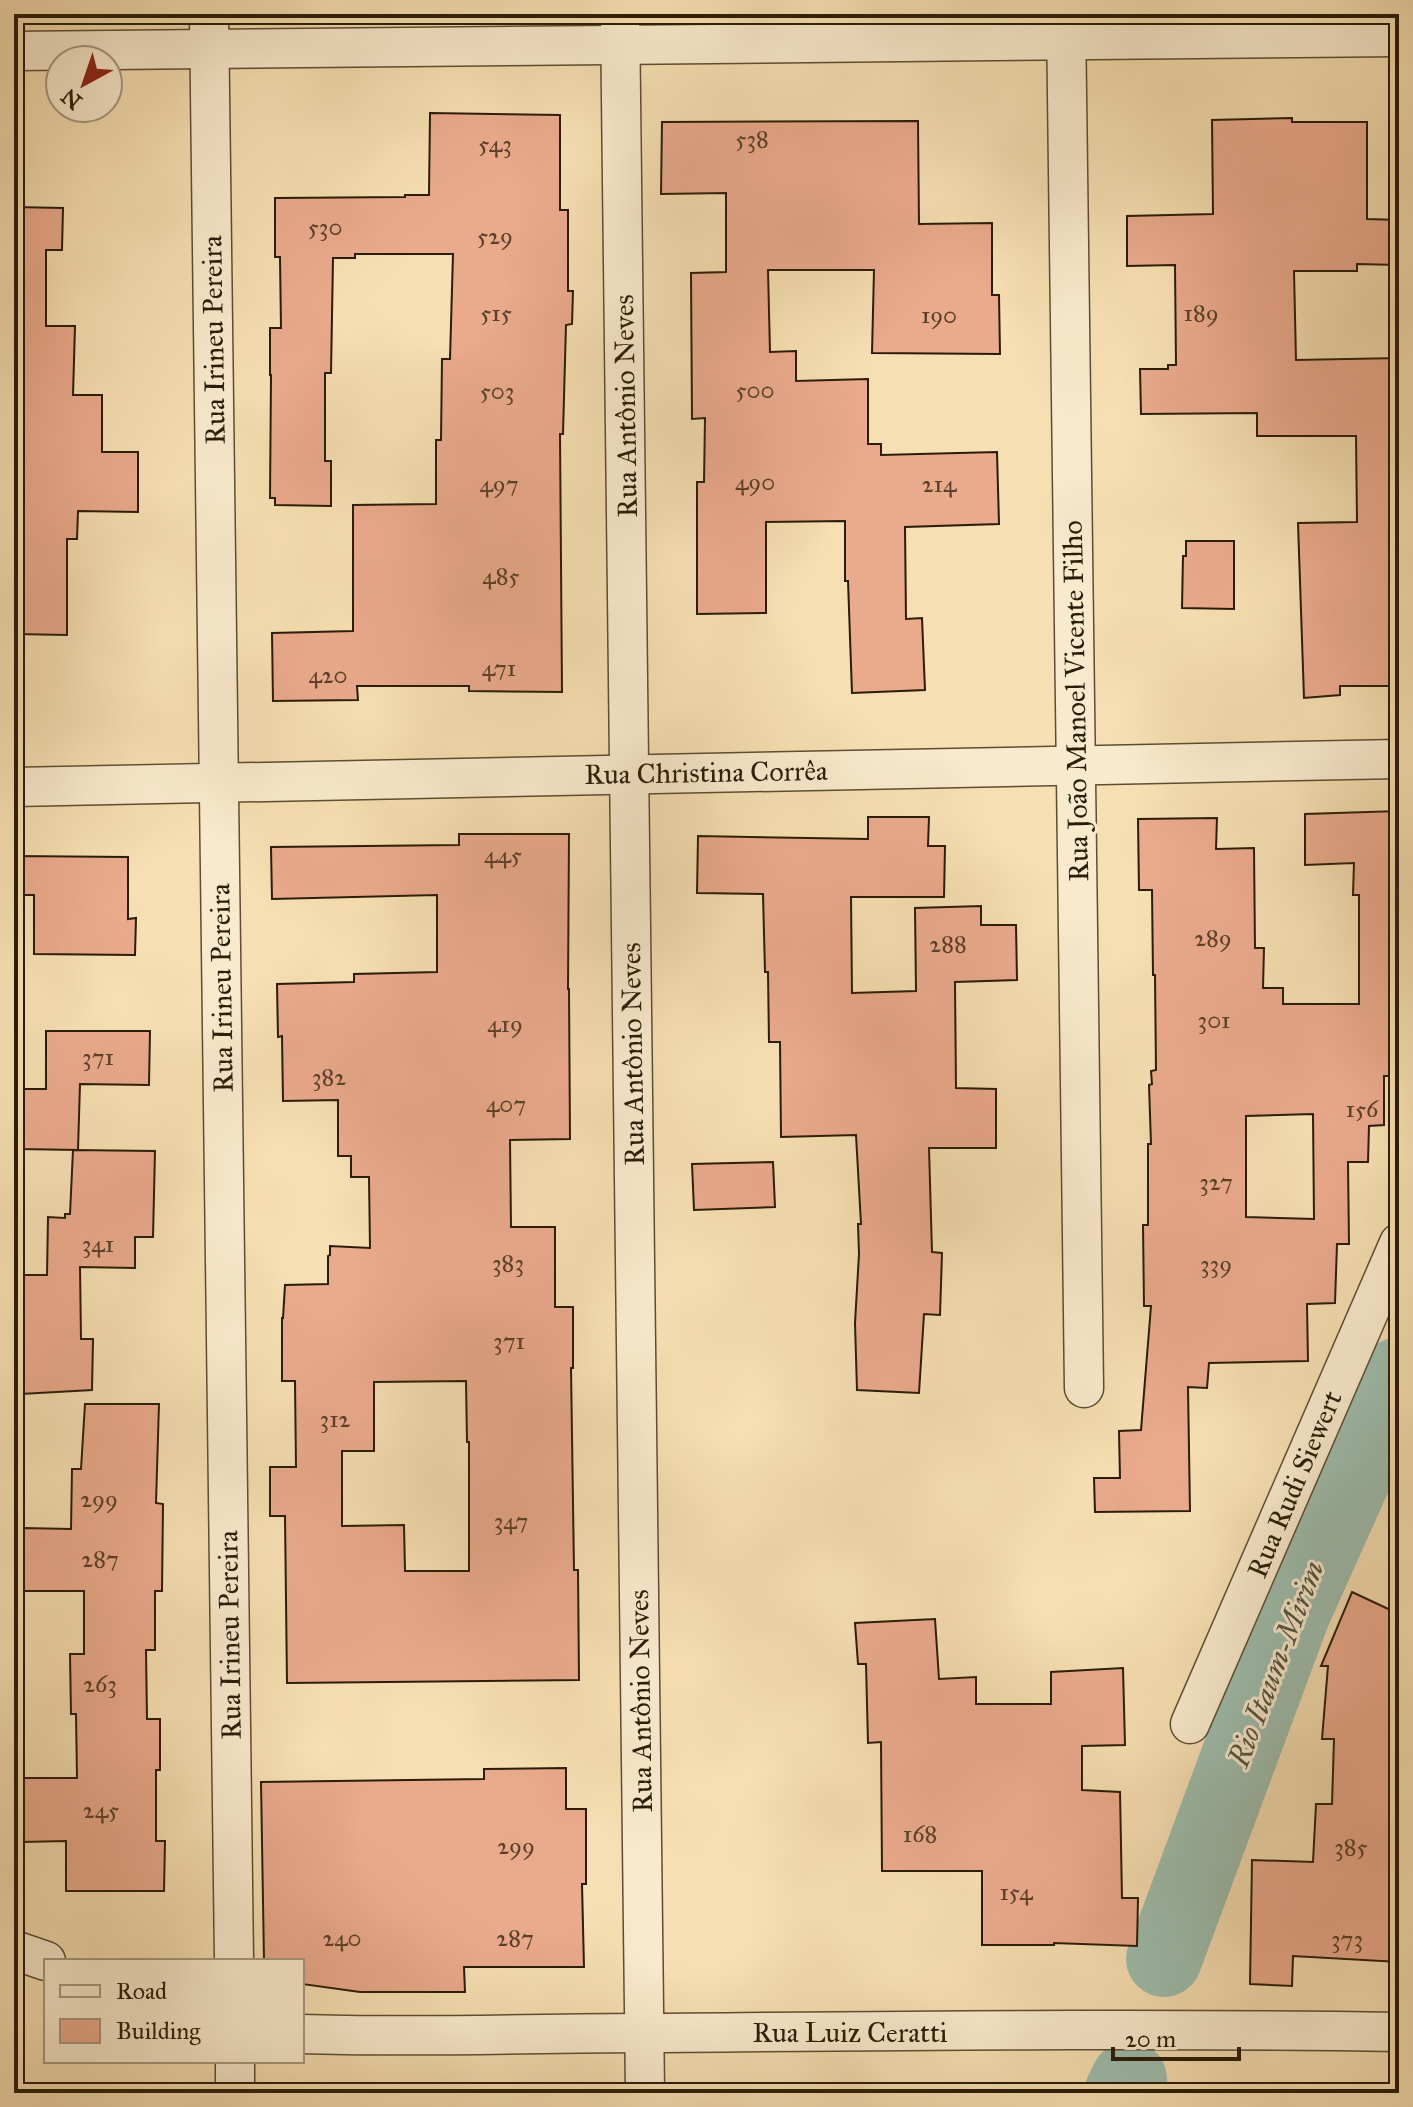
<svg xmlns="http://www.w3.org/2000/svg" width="1413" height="2107" font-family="'IM FELL Great Primer',serif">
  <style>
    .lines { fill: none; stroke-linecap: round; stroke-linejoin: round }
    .river { stroke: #9dbdad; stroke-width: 76 }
    .building { fill: #eaaa8c; stroke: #2a1c08; stroke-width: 2; fill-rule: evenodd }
    .minor-casing { stroke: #5d4d32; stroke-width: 41 }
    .minor { stroke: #f9eacd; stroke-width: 38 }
    .labels { text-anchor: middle; stroke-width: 6; stroke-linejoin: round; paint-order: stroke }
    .number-label { font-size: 24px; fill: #5a4029 }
    .street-label { font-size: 28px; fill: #2a1c08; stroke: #f9eacd }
    .water-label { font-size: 30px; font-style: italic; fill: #525442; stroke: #f9eacd }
  </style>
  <rect width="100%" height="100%" fill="#f6dfb2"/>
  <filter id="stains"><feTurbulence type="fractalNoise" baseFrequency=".0025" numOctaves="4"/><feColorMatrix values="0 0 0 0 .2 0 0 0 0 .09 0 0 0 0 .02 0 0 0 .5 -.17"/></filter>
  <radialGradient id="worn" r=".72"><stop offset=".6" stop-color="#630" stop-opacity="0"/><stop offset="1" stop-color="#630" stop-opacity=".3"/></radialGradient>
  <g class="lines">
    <!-- river -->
    <g class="river">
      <polyline points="1164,1959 1292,1614 1399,1375"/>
      <polyline points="1122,2093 1129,2079"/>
    </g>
  </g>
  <!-- building -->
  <g class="building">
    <polygon points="430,113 560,115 560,210 568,210 568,291 573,291 572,324 566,325 563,434 560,434 562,692 469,691 469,686 357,686 358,700 273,701 272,633 353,631 353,505 436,504 436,440 441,440 442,359 450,359 453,254 355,254 355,258 333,258 331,373 325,373 325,461 331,461 331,506 275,505 275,498 270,498 271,375 270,375 270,328 281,328 280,257 275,257 275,198 405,197 405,195 429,195"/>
    <polygon points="1292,118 1292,122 1367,122 1367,219 1399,220 1399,265 1357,264 1357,271 1294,271 1296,360 1399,358 1399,686 1340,686 1340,695 1304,698 1298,523 1357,522 1356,436 1257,436 1257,413 1141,414 1140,369 1168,369 1168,365 1176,365 1175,265 1127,266 1127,216 1213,214 1212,120"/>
    <polygon points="918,121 919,224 992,223 992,295 999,295 1000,354 872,353 874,270 768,270 770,352 796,351 796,381 868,379 868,444 881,444 881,455 997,452 999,524 905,527 906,619 922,618 925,690 852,693 848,581 845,581 845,521 766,522 766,613 697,614 697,482 704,482 705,418 692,419 691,273 726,272 726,193 661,194 662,122"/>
    <polygon points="14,207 63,208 62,250 46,250 46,326 75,326 73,395 102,395 102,452 138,452 138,512 78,511 77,539 67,539 67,635 15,634"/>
    <polygon points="1186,541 1234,541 1234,609 1182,608 1183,556 1186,556"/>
    <path d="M1399,811V1076H1384V1125L1369,1126L1368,1162H1348L1349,1244H1337L1335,1303L1307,1304L1308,1361L1209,1363L1207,1388L1188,1387L1190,1511L1095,1512L1094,1478H1120L1119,1431L1141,1430L1151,1306H1144L1143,1225H1148V1144H1151L1149,1085L1152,1084L1151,1071L1156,1070L1155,975H1153L1152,890H1139L1138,819L1217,818L1216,849L1254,848L1255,948H1264L1263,988H1283V1004H1359V895H1353L1354,863L1305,865V814ZM1313,1114L1314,1219L1246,1217V1116Z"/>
    <polygon points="868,817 929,817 928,846 945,846 944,897 851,897 852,993 916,991 915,908 981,906 981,925 1016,925 1017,980 955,982 956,1088 996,1089 996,1148 929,1148 932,1252 942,1253 940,1315 924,1314 919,1393 857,1390 855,1323 859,1254 858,1224 861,1224 856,1135 781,1137 780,1042 769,1042 768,972 765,972 763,894 697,893 698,836 868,839"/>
    <path d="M459,834H569L568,989H569L570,1139L510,1140L511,1227H555V1307H573V1368H571L574,1570H578L579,1680L287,1683L285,1516H270V1467H296L295,1381H282V1318H283L285,1285L328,1284V1256L330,1255V1246L370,1248L369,1177H351V1156H338V1100L283,1101L282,1036L278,1037L277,984L354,982V974L437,972V895L272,899L271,847L459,845ZM466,1381L467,1442H469V1571H405L404,1525L342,1526V1451H374V1382Z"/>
    <polygon points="14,856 128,857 128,919 136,918 135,955 34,954 34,895 14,895"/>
    <polygon points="46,1031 150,1031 149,1085 80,1084 78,1150 20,1149 20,1089 46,1089"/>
    <polygon points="73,1150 155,1151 153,1237 135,1237 135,1268 80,1267 81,1339 93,1339 92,1390 21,1394 20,1338 18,1338 19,1275 47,1275 48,1217 65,1218 65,1214 70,1214"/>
    <polygon points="773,1162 775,1207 694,1210 692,1164"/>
    <polygon points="85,1404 159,1404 156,1503 163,1504 162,1591 155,1591 155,1650 146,1650 147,1719 160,1719 160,1770 156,1770 156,1841 165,1841 164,1891 66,1891 66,1841 23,1842 22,1778 77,1778 76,1714 71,1714 70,1654 84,1654 84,1591 23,1591 24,1528 71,1529 72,1469 81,1469"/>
    <polygon points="1352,1592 1399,1614 1399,1962 1293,1956 1292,1986 1250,1984 1252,1860 1313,1862 1316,1804 1332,1804 1334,1739 1322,1739 1328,1666 1321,1666"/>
    <polygon points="935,1619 939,1679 976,1677 976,1704 1051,1704 1051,1672 1123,1668 1125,1745 1082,1746 1082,1790 1120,1792 1122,1898 1138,1898 1137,1946 1054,1943 1054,1945 982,1945 982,1871 882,1871 881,1742 868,1743 866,1664 858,1664 855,1623"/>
    <polygon points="566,1768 566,1809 586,1809 586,1884 582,1884 584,1967 464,1967 465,1992 360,1992 302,1984 302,1961 264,1961 261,1782 484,1779 484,1769"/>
  </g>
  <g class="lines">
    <!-- minor casing -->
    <g class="minor-casing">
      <g id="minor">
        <polyline points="209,14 234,1961"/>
        <polyline points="620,14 645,2093"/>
        <polyline points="1066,17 1084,1388"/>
        <polyline points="14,51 1399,37"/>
        <polyline points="14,787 1399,759"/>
        <polyline points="1190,1724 1399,1243"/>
        <polyline points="14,1950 46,1961"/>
        <path d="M302,2034C417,2038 532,2033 647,2033C898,2031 1149,2028 1399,2032"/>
        <polyline points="235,2061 235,2093"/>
      </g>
    </g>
    <!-- minor -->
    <use href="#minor" class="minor"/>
  </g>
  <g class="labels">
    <!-- number labels -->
    <g class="number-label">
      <text x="752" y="147">538</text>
      <text x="495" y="152">543</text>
      <text x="325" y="235">530</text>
      <text x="495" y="244">529</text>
      <text x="496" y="321">515</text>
      <text x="1201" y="321">189</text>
      <text x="939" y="323">190</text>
      <text x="755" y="398">500</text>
      <text x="497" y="399">503</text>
      <text x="755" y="490">490</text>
      <text x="499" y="492">497</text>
      <text x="939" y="492">214</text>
      <text x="501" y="584">485</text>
      <text x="499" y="676">471</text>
      <text x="328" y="683">420</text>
      <text x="503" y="863">445</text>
      <text x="1213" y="946">289</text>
      <text x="948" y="952">288</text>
      <text x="1214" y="1028">301</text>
      <text x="505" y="1032">419</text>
      <text x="98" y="1065">371</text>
      <text x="329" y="1085">382</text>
      <text x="506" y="1112">407</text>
      <text x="1362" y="1117">156</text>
      <text x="1216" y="1190">327</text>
      <text x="98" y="1252">341</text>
      <text x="508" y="1271">383</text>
      <text x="1216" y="1272">339</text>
      <text x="509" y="1349">371</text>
      <text x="335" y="1427">312</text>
      <text x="99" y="1507">299</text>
      <text x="511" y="1529">347</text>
      <text x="100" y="1567">287</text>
      <text x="100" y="1692">263</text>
      <text x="101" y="1818">245</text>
      <text x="920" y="1842">168</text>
      <text x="516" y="1854">299</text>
      <text x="1351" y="1855">385</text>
      <text x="1016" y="1900">154</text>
      <text x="342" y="1946">240</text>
      <text x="515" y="1946">287</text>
      <text x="1347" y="1947">373</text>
    </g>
    <!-- street labels -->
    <g class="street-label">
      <text transform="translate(213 340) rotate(-91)" y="10">Rua Irineu Pereira</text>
      <text transform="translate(625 406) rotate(-91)" y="10">Rua Antônio Neves</text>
      <text transform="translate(1075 701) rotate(-91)" y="10">Rua João Manoel Vicente Filho</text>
      <text transform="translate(706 772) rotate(-1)" y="10">Rua Christina Corrêa</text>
      <text transform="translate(221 988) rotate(-91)" y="10">Rua Irineu Pereira</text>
      <text transform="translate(632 1054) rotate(-91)" y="10">Rua Antônio Neves</text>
      <text transform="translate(1294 1484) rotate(-67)" y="10">Rua Rudi Siewert</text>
      <text transform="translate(229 1635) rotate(-91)" y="10">Rua Irineu Pereira</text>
      <text transform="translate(640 1701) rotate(-91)" y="10">Rua Antônio Neves</text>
      <text x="850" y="2042">Rua Luiz Ceratti</text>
    </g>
    <!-- water labels -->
    <g class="water-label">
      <text transform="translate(1276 1664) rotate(-69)" y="10">Rio Itaum-Mirim</text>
    </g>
  </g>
  <!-- margin -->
  <rect width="1413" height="2107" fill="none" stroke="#f6dfb2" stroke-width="48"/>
  <rect x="16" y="16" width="1381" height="2075" fill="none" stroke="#2a1c08" stroke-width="4"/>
  <rect x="24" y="24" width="1365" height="2059" fill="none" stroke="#2a1c08" stroke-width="2"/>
  <!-- legend -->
  <rect x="44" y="1959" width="260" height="104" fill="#f9eacd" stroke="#a6987e" stroke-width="2"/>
  <rect x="60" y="1985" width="40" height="12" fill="#f9eacd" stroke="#a6987e" stroke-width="2"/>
  <text x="116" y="1999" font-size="24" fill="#2a1c08">Road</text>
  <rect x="60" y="2019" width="40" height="24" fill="#eaaa8c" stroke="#a6987e" stroke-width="2"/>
  <text x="116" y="2039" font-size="24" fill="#2a1c08">Building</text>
  <!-- north arrow -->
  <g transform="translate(84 84) rotate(220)"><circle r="38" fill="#f9eacd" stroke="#a6987e" stroke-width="2"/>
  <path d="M0-6L14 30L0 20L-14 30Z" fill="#8f2418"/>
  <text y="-12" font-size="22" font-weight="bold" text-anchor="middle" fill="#2a1c08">N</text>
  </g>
  <!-- scale -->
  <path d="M1113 2047v12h126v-12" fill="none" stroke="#2a1c08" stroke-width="4"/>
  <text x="1125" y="2047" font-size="24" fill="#2a1c08" stroke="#f9eacd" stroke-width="6" paint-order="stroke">20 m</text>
  <rect width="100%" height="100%" filter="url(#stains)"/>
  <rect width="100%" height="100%" fill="url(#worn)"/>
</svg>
